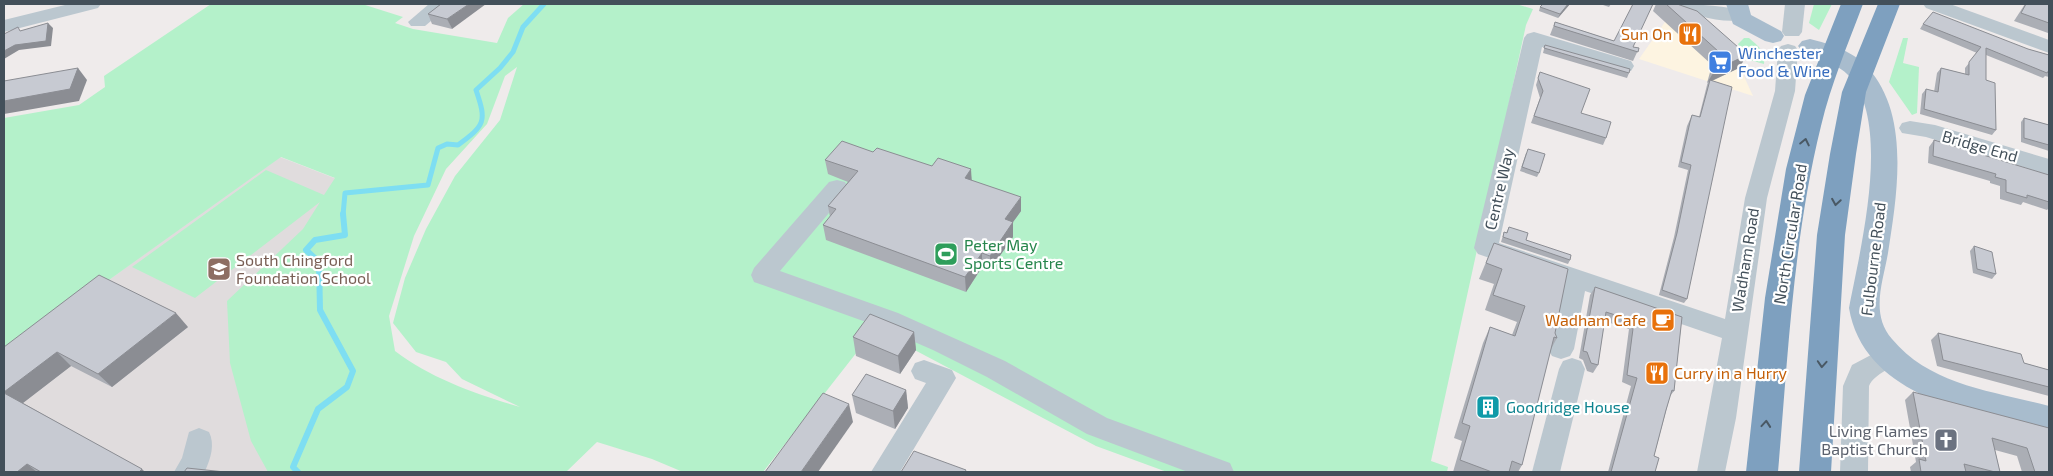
<svg xmlns="http://www.w3.org/2000/svg" width="2053" height="476" font-family="'Exo 2',sans-serif">
  <style>
    .commercial { fill: #fdf4e1 }
    .education { fill: #e0dcdd }
    .green { fill: #b4f1ca; fill-rule: evenodd }
    .lines { fill: none; stroke-linecap: round; stroke-linejoin: round }
    .stream-far1 { stroke: #7edef2; stroke-width: 5 }
    .stream { stroke: #7edef2; stroke-width: 6 }
    .minor { fill: #bbc7cf; fill-rule: evenodd }
    .major { fill: #a8bccd; fill-rule: evenodd }
    .highway { fill: #7ea0bf; fill-rule: evenodd }
    .wall { fill: #abaeb5 }
    .shaded-wall { fill: #8b8d93 }
    .building { fill: #c7cad2; stroke: #8b8d93 }
    .oneway { stroke: #495864 }
    .labels { text-anchor: middle; stroke-width: 4.5; stroke-linejoin: round; paint-order: stroke }
    .food-label { font-size: 16px; fill: #c56008; stroke: #fff; text-anchor: end }
    .shop-label { font-size: 16px; fill: #366cbe; stroke: #fff; text-anchor: start }
    .street-label { font-size: 16px; fill: #43505a; stroke: #fff }
    .leisure-label { font-size: 16px; fill: #27864d; stroke: #fff; text-anchor: start }
    .education-label { font-size: 16px; fill: #785e54; stroke: #fff; text-anchor: start }
    .culture-label { font-size: 16px; fill: #0d838f; stroke: #fff; text-anchor: start }
    .worship-label { font-size: 16px; fill: #5b616d; stroke: #fff; text-anchor: end }
  </style>
  <rect width="100%" height="100%" fill="#efebeb"/>
  <!-- commercial -->
  <polygon class="commercial" points="1672,12 1737,61 1753,96 1639,59"/>
  <!-- education -->
  <polygon class="education" points="280,157 347,183 279,472 4,472 4,355"/>
  <!-- green -->
  <g class="green">
    <path d="M211,4H362L403,17L395,23L413,29L497,43L508,18L524,4H1516L1533,9L1526,25L1431,461L1448,467L1447,472H1167L1096,446L875,329L763,472H683L652,459L597,442L566,472H268L251,441L230,363L227,301L303,229L320,202L195,298L132,267L266,170L324,195L335,178L281,157L4,355V118L79,105L105,87L104,76ZM517,67L500,120L455,176L426,229L405,278L393,323L416,352L446,362L462,379L520,407C476,394 432,379 395,351L389,316L414,236L446,169L487,124L505,76Z"/>
    <polygon points="1814,4 1832,4 1819,30 1809,23"/>
    <path d="M1744,38H1749C1758,46 1766,51 1764,64L1746,59L1738,44Z"/>
    <polygon points="1903,38 1908,38 1903,63 1919,67 1917,113 1912,115 1889,82"/>
  </g>
  <g class="lines">
    <!-- stream-far1 -->
    <path class="stream-far1" d="M343,215L345,193L428,185L438,148L447,144L458,145C485,125 487,122 476,90L500,68L513,52L523,27L544,4"/>
    <!-- stream -->
    <polyline class="stream" points="298,472 293,467 318,409 347,387 353,371 320,310 319,262 306,250 315,240 345,235 343,214"/>
    <!-- minor -->
    <g class="minor">
      <polygon points="69,4 101,4 98,8 4,32 4,20"/>
      <polygon points="429,4 451,4 425,26 411,26 408,22"/>
      <path d="M1668,4C1690,3 1725,6 1746,11L1749,15L1746,19C1722,25 1694,14 1671,8Z"/>
      <polygon points="1785,4 1805,4 1802,32 1799,36 1785,36 1782,32"/>
      <polygon points="1923,4 1950,4 2049,40 2049,53 1926,8"/>
      <polygon points="1534,32 1631,61 1634,66 1631,71 1624,72 1542,47 1499,243 1725,319 1745,198 1775,91 1778,50 1781,46 1788,44 1795,46 1798,50 1795,91 1767,198 1736,418 1725,472 1697,472 1722,338 1585,291 1574,349 1570,356 1561,359 1552,356 1548,349 1562,283 1478,254 1474,248 1524,38 1527,34"/>
      <polygon points="1910,121 1935,125 2049,159 2049,175 1926,137 1902,133 1899,128 1902,123"/>
      <polygon points="837,180 845,182 848,188 845,194 780,271 898,313 1005,361 1107,418 1230,463 1234,472 1188,472 1087,434 987,377 933,350 880,327 754,282 751,275 754,268 829,182"/>
      <path d="M1888,346L1897,349L1901,356C1894,370 1875,372 1869,386L1868,472H1840L1843,386L1852,365Z"/>
      <polygon points="1572,358 1581,361 1585,369 1560,472 1532,472 1559,369 1563,361"/>
      <polygon points="924,360 952,370 956,378 900,472 871,472 926,383 915,379 911,371 915,363"/>
      <path d="M199,428L209,432C215,444 211,458 205,471L174,472L182,458L189,432Z"/>
    </g>
    <!-- major -->
    <g class="major">
      <polygon points="1726,4 1748,4 1751,15 1781,31 1784,36 1781,41 1773,43 1765,41 1733,24"/>
      <path d="M1810,39C1830,44 1853,51 1867,67C1911,114 1897,195 1888,253C1883,282 1870,314 1892,339C1931,386 1994,391 2049,406V432C1977,415 1864,398 1849,308C1860,250 1892,126 1850,77C1837,61 1807,58 1798,46L1802,41Z"/>
    </g>
    <!-- highway -->
    <g class="highway">
      <path d="M1841,4H1863C1848,44 1831,84 1821,126C1793,239 1788,357 1778,472H1746L1765,298L1786,169L1805,95Z"/>
      <polygon points="1878,4 1900,4 1866,92 1856,154 1845,235 1831,472 1799,472 1817,235 1830,154 1842,92"/>
    </g>
  </g>
  <!-- wall -->
  <g class="wall">
    <polygon points="441,4 452,29 432,24 428,14"/>
    <polygon points="1570,4 1558,18 1539,11 1540,7"/>
    <polygon points="1600,4 1611,4 1609,7"/>
    <polygon points="1656,4 1677,4 1747,55 1739,68 1712,81 1687,299 1684,303 1659,295 1674,237 1688,170 1678,167 1687,126 1692,115 1699,117 1707,85 1708,82 1707,83 1712,65 1653,11"/>
    <polygon points="2025,4 2049,4 2049,31 2048,33 2014,21"/>
    <polygon points="1555,22 1633,47 1639,48 1633,61 1550,35"/>
    <polygon points="1923,24 2028,49 2049,55 2049,77 2045,76 2043,78 1986,55 1986,80 1996,130 1992,135 1920,114 1922,94 1926,89 1934,92 1937,73 1941,68 1965,74 1965,68 1977,53 1920,29"/>
    <polygon points="1545,45 1629,73 1627,78 1543,53"/>
    <polygon points="1540,72 1606,138 1603,145 1531,123 1540,98 1536,85"/>
    <polygon points="2024,118 2049,125 2049,151 2021,142 2021,122"/>
    <polygon points="1934,140 2049,175 2049,208 2047,210 2023,202 2021,205 2000,199 2000,186 1990,183 1990,181 1928,163 1929,147"/>
    <polygon points="873,152 972,180 1021,211 1013,222 1013,237 990,270 982,267 966,292 826,240 823,225 830,217 828,206 848,182 828,174 825,160"/>
    <polygon points="1526,153 1539,173 1537,177 1520,171"/>
    <polygon points="1509,227 1526,240 1570,260 1568,264 1501,242 1504,232 1506,233"/>
    <polygon points="1494,243 1555,333 1557,338 1550,351 1522,465 1518,472 1453,472 1462,441 1454,438 1483,343 1490,327 1512,335 1517,322 1485,310 1494,284 1479,279"/>
    <polygon points="1974,246 1996,274 1992,279 1973,273 1970,251"/>
    <polygon points="1595,287 1682,317 1674,391 1670,396 1654,456 1655,472 1608,472 1631,386 1622,382 1629,329 1604,321 1598,365 1593,373 1587,371 1583,360 1579,358 1590,295"/>
    <polygon points="188,327 112,387 71,366 23,403 145,472 4,472 4,347"/>
    <polygon points="914,332 916,350 900,374 856,356 853,337"/>
    <polygon points="1938,333 2024,363 2049,370 2049,396 1937,366 1931,340"/>
    <polygon points="906,390 908,408 895,429 856,413 852,395"/>
    <polygon points="1913,392 2049,428 2049,472 2022,472 2017,456 1995,450 2000,472 1911,472 1910,467 1916,462 1905,400"/>
  </g>
  <!-- shaded-wall -->
  <g class="shaded-wall">
    <polygon points="469,4 486,4 452,29 447,19"/>
    <polygon points="1568,4 1570,4 1558,18 1560,14"/>
    <polygon points="48,23 53,28 51,46 19,50 4,59 4,51"/>
    <polygon points="1747,55 1739,68 1709,82 1710,80 1707,83 1715,70"/>
    <polygon points="78,68 87,80 79,101 4,114 4,101"/>
    <polygon points="971,169 972,184 965,178"/>
    <polygon points="1021,197 1021,211 1013,222 1013,237 990,270 990,256 1005,219"/>
    <polygon points="982,253 982,267 966,292 965,277"/>
    <polygon points="176,313 188,327 112,387 98,374"/>
    <polygon points="914,332 916,350 900,374 898,356"/>
    <polygon points="57,352 71,366 19,406 4,392"/>
    <polygon points="906,390 908,408 895,429 893,411"/>
    <polygon points="849,404 853,422 818,472 801,472"/>
    <polygon points="27,464 37,472 17,472"/>
    <polygon points="142,469 145,472 139,472"/>
  </g>
  <!-- building -->
  <g class="building">
    <polygon points="441,4 469,4 447,19 428,14"/>
    <polygon points="1543,4 1568,4 1560,14 1540,7"/>
    <polygon points="1633,4 1653,4 1633,47 1639,48 1638,52 1554,26 1555,22 1614,41"/>
    <polygon points="1666,4 1677,4 1697,11 1747,55 1715,70 1719,52"/>
    <polygon points="2026,4 2049,4 2049,23 2021,13"/>
    <polygon points="1933,12 2028,49 2049,55 2049,70 2047,73 1986,48 1986,80 1995,83 1996,130 1924,109 1926,89 1938,92 1941,68 1969,75 1969,62 1981,47 1923,24"/>
    <polygon points="48,23 46,41 15,45 4,51 4,34 18,27 20,31"/>
    <polygon points="1545,45 1630,69 1629,73 1544,48"/>
    <polygon points="78,68 70,89 4,101 4,81"/>
    <polygon points="1540,72 1590,89 1581,113 1611,122 1606,138 1534,116 1543,91 1538,78"/>
    <polygon points="1710,80 1732,87 1687,299 1662,290 1677,233 1691,165 1681,162 1690,122 1692,115 1700,117"/>
    <polygon points="2024,118 2049,125 2049,145 2024,138"/>
    <polygon points="1934,140 2049,175 2049,202 2027,195 2027,198 2006,192 2006,180 1995,177 1996,174 1933,156"/>
    <polygon points="842,141 873,152 877,148 932,166 938,158 971,169 965,178 1021,197 1005,219 1013,222 990,256 982,253 965,277 823,225 836,209 828,206 858,171 825,160"/>
    <polygon points="1528,149 1545,154 1539,173 1522,167"/>
    <polygon points="1509,227 1528,233 1526,240 1571,255 1570,260 1503,237 1504,232 1507,233"/>
    <polygon points="1494,243 1568,269 1555,333 1557,338 1554,337 1522,465 1512,461 1509,472 1492,472 1460,460 1470,426 1462,423 1490,327 1515,336 1525,306 1493,295 1502,269 1486,263"/>
    <polygon points="1974,246 1992,252 1996,274 1977,269"/>
    <polygon points="99,275 176,313 98,374 57,352 4,392 4,347"/>
    <polygon points="1595,287 1682,317 1674,391 1672,390 1666,410 1654,456 1659,458 1655,472 1611,472 1637,378 1627,375 1634,321 1606,312 1598,365 1591,363 1587,352 1583,351"/>
    <polygon points="870,314 914,332 898,356 853,337"/>
    <polygon points="1938,333 2021,354 2024,363 2049,370 2049,387 1943,360"/>
    <polygon points="866,374 906,390 893,411 852,395"/>
    <polygon points="1913,392 2049,428 2049,472 2035,472 2027,448 1992,438 2000,472 1995,472 1964,464 1966,472 1921,472 1919,459 1926,461"/>
    <polygon points="4,393 142,469 139,472 41,472 27,464 17,472 4,472"/>
    <polygon points="823,393 849,404 801,472 765,472"/>
    <polygon points="914,451 966,470 965,472 901,472"/>
    <polygon points="187,468 225,472 184,472"/>
  </g>
  <!-- one-way arrows -->
  <defs><path id="oneway-chevron" d="M-2-3.5L2.5 0L-2 3.5" fill="none" stroke-width="1.6" stroke-linecap="round" stroke-linejoin="round" transform="scale(1.25)"/></defs>
  <g class="oneway">
    <use href="#oneway-chevron" transform="translate(1805 142) rotate(-78)"/>
    <use href="#oneway-chevron" transform="translate(1836 202) rotate(99)"/>
    <use href="#oneway-chevron" transform="translate(1822 364) rotate(94)"/>
    <use href="#oneway-chevron" transform="translate(1766 424) rotate(-85)"/>
  </g>
  <!-- icons -->
  <defs>
    <g id="restaurant-square" transform="scale(1.25)"><rect x="-9" y="-9" width="18" height="18" rx="4" fill="#e8710a" stroke="#fff"/><path d="M-5-6h1v4h1v-4h1v4h1v-4h1v5L-1.5 .5V6h-2V.5L-5-1ZM5-6V6H3V1.5H1.5Q1.5-4 5-6Z" fill="#fff"/></g>
    <g id="supermarket-square" transform="scale(1.25)"><rect x="-9" y="-9" width="18" height="18" rx="4" fill="#3f7fe0" stroke="#fff"/><path d="M-6-5.5h2.5l.6 2H6L4.5 2H-2.5L-4.4-4H-6ZM-1.5 3.2a1.3 1.3 0 1 0 .1 0ZM3 3.2a1.3 1.3 0 1 0 .1 0Z" fill="#fff"/></g>
    <g id="stadium-square" transform="scale(1.25)"><rect x="-9" y="-9" width="18" height="18" rx="4" fill="#2e9e5b" stroke="#fff"/><path d="M0-5a6.5 5 0 1 0 0 10a6.5 5 0 1 0 0-10ZM-3.5-1.8h7v3.6h-7Z" fill="#fff"/></g>
    <g id="school-square" transform="scale(1.25)"><rect x="-9" y="-9" width="18" height="18" rx="4" fill="#8d6e63" stroke="#fff"/><path d="M0-5L7-2L0 1L-7-2ZM-4 1L0 2.5L4 1V4Q0 6-4 4Z" fill="#fff"/></g>
    <g id="cafe-square" transform="scale(1.25)"><rect x="-9" y="-9" width="18" height="18" rx="4" fill="#e8710a" stroke="#fff"/><path d="M-5.5-4.5H6V0H3Q3 3.5 0 3.5H-2.5Q-5.5 3.5-5.5 0ZM3-3.2v2h1.7v-2ZM-6 4.5H4V6H-6Z" fill="#fff"/></g>
    <g id="building-square" transform="scale(1.25)"><rect x="-9" y="-9" width="18" height="18" rx="4" fill="#0f9aa8" stroke="#fff"/><path d="M-4-6H4V6H1V3H-1V6H-4ZM-2.5-4.3h1.7v1.8h-1.7ZM.8-4.3h1.7v1.8H.8ZM-2.5-1h1.7V.8h-1.7ZM.8-1h1.7V.8H.8Z" fill="#fff"/></g>
    <g id="church-square" transform="scale(1.25)"><rect x="-9" y="-9" width="18" height="18" rx="4" fill="#6b7280" stroke="#fff"/><path d="M-1.2-6h2.4v3.5h3.3v2.4h-3.3V6h-2.4V-.1h-3.3v-2.4h3.3Z" fill="#fff"/></g>
  </defs>
  <g fill-rule="evenodd">
    <use href="#restaurant-square" x="1690" y="34"/>
    <use href="#supermarket-square" x="1720" y="62"/>
    <use href="#stadium-square" x="946" y="254"/>
    <use href="#school-square" x="219" y="269"/>
    <use href="#cafe-square" x="1663" y="320"/>
    <use href="#restaurant-square" x="1657" y="373"/>
    <use href="#building-square" x="1488" y="407"/>
    <use href="#church-square" x="1946" y="440"/>
  </g>
  <g class="labels">
    <!-- food labels -->
    <g class="food-label">
      <text x="1672" y="40">Sun On</text>
      <text x="1646" y="326">Wadham Cafe</text>
      <text x="1674" y="379" text-anchor="start">Curry in a Hurry</text>
    </g>
    <!-- shop labels -->
    <g class="shop-label">
      <text x="1738" y="59">Winchester<tspan x="1738" dy="18">Food &amp; Wine</tspan></text>
    </g>
    <!-- street labels -->
    <g class="street-label">
      <text transform="translate(1980 146) rotate(16)" y="6">Bridge End</text>
      <text transform="translate(1499 189) rotate(-77)" y="6">Centre Way</text>
      <text transform="translate(1790 234) rotate(-81)" y="6">North Circular Road</text>
      <text transform="translate(1873 259) rotate(-83)" y="6">Fulbourne Road</text>
      <text transform="translate(1745 260) rotate(-81)" y="6">Wadham Road</text>
    </g>
    <!-- leisure labels -->
    <g class="leisure-label">
      <text x="964" y="251">Peter May<tspan x="964" dy="18">Sports Centre</tspan></text>
    </g>
    <!-- education labels -->
    <g class="education-label">
      <text x="236" y="266">South Chingford<tspan x="236" dy="18">Foundation School</tspan></text>
    </g>
    <!-- culture labels -->
    <g class="culture-label">
      <text x="1506" y="413">Goodridge House</text>
    </g>
    <!-- worship labels -->
    <g class="worship-label">
      <text x="1928" y="437">Living Flames<tspan x="1928" dy="18">Baptist Church</tspan></text>
    </g>
  </g>
  <!-- border -->
  <rect width="2053" height="476" fill="none" stroke="#43505a" stroke-width="10"/>
</svg>
